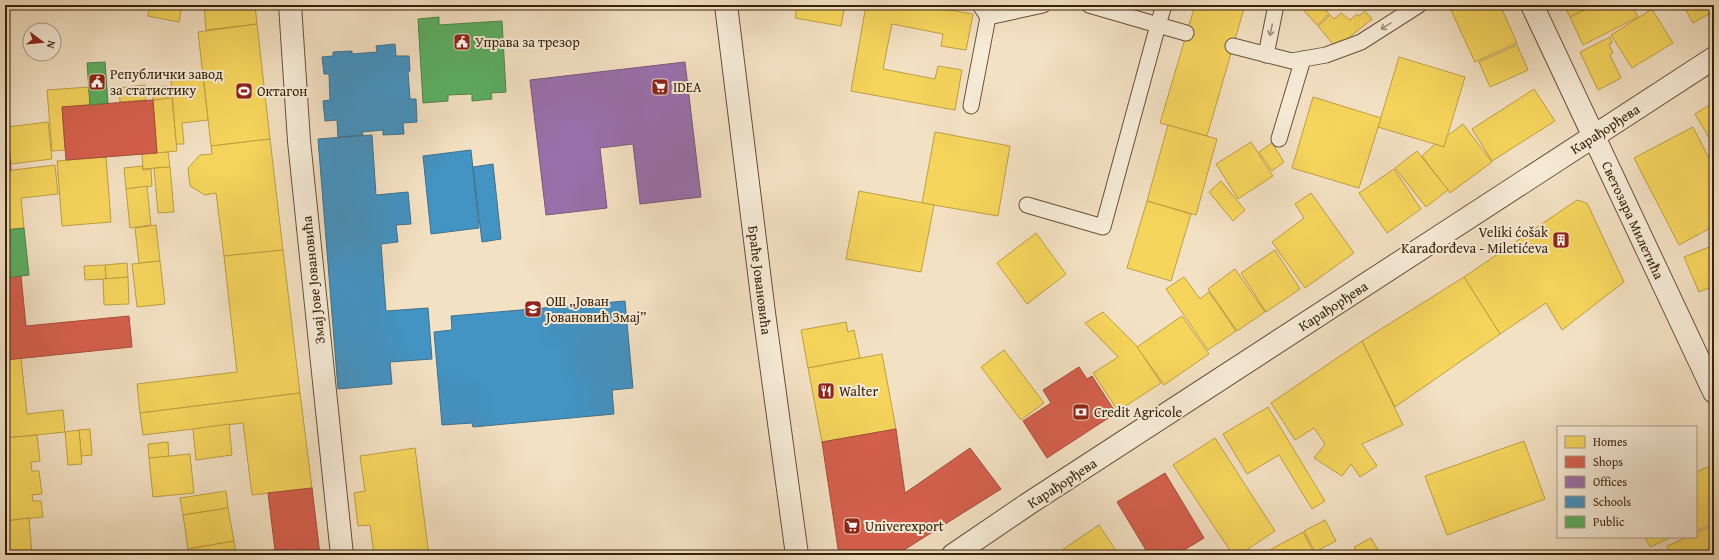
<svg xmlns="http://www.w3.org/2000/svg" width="1719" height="560" font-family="'Gentium Book Plus',serif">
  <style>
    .homes { fill: #f6d55c; stroke: #bc9f43 }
    .shops { fill: #d6604d; stroke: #a64d39 }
    .offices { fill: #9970ab; stroke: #7b587a }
    .schools { fill: #4393c3; stroke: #3f718b }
    .public { fill: #5aae61; stroke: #4f8447 }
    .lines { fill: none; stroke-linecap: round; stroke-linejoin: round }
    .service-casing { stroke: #655138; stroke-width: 17 }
    .pedestrian-casing { stroke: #655138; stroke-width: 24 }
    .minor-casing { stroke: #655138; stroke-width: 24 }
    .service { stroke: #f7ecd8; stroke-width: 15 }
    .pedestrian { stroke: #f7ecd8; stroke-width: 22 }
    .minor { stroke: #f7ecd8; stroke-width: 22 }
    .oneway { stroke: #a0917b }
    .labels { text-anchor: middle; stroke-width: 4; stroke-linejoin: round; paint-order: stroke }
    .poi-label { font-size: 14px; fill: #362109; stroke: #f7ecd8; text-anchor: start }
    .street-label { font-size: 14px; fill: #362109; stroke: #f7ecd8 }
  </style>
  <rect width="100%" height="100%" fill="#f3e1c3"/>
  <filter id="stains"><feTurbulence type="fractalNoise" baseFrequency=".005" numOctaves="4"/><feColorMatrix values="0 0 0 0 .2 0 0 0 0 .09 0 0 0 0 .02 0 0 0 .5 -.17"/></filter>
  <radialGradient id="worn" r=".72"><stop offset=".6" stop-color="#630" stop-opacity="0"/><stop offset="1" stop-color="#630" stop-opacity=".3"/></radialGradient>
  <!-- homes -->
  <g class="homes">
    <polygon points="150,5 182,5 179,22 148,16"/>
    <polygon points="204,5 255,5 257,24 206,30"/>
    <polygon points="797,5 845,5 841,26 795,18"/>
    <polygon points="866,5 920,5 973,14 966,50 941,46 943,34 892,24 883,69 935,79 938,66 962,70 955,110 851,91"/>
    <polygon points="1195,5 1245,5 1207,136 1160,123"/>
    <polygon points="1299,5 1322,5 1329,14 1317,25"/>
    <polygon points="1456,5 1500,5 1517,43 1475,62 1450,8"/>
    <polygon points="1564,5 1593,5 1570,17"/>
    <polygon points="1593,5 1632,5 1638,17 1583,45 1570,17"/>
    <polygon points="1683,5 1714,5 1714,11 1693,23"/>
    <polygon points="1652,9 1673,43 1632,68 1611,35"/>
    <polygon points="1365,11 1372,19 1336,48 1318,26 1330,15 1334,19 1341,13 1350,20 1357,14 1359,16"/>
    <polygon points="257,24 270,139 211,146 198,32"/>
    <polygon points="1610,37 1612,43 1609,44 1613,53 1610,55 1621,78 1598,90 1580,52"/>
    <polygon points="1517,45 1528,70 1490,87 1479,62"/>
    <polygon points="1399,57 1465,77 1444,147 1378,127"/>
    <polygon points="203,75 208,120 182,123 184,144 176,144 171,79"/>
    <polygon points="145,85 146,100 120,102 119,88"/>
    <polygon points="167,86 168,99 153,100 152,87"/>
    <polygon points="89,87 90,105 62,107 65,150 52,151 47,90"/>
    <polygon points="1534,89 1555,121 1492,161 1472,129"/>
    <polygon points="1313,97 1381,118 1359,188 1292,168"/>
    <polygon points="172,98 177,151 157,153 153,100"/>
    <polygon points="1714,102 1714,146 1695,114"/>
    <polygon points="48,122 52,159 11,164 7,127"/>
    <polygon points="1463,124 1492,162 1450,193 1422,156 1435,144 1444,147 1447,136"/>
    <polygon points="1168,125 1217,139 1196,215 1147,201"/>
    <polygon points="1693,127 1714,168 1714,226 1679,245 1634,158"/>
    <polygon points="935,132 1010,146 998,216 922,203"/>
    <polygon points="270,139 283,250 224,256 216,193 205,195 190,186 188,168 200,155 212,154 211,146"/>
    <polygon points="1251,142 1273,176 1238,199 1216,164"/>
    <polygon points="1272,143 1284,162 1272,171 1259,152"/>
    <polygon points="1417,151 1448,190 1426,207 1395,168"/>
    <polygon points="168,152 170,167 143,169 142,154"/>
    <polygon points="106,157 111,222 62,226 57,161"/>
    <polygon points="55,165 58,194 21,198 24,228 5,230 5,171"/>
    <polygon points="142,166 143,170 151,169 152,186 126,189 124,168"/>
    <polygon points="170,167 174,212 158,213 154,168"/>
    <polygon points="1394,169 1421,209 1387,233 1359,193"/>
    <polygon points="1221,181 1245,210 1233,221 1209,192"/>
    <polygon points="147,186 151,225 130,228 126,189"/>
    <polygon points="859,191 934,205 921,272 846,259"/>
    <polygon points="1311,193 1354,253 1305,288 1272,242 1304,218 1295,204"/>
    <polygon points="1577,200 1587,203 1624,282 1562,330 1546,303 1500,334 1464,277"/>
    <polygon points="1147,201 1191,214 1171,281 1127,268"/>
    <polygon points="156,225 160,261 139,263 135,228"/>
    <polygon points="1036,233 1066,274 1027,304 997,263"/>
    <polygon points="1714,245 1714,286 1699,292 1684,257"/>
    <polygon points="283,250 300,393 140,413 137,384 237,372 224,256"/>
    <polygon points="1275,250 1300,289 1266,312 1241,273"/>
    <polygon points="160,261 165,304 137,307 132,264"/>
    <polygon points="127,263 128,277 106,279 105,265"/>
    <polygon points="105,265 106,279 85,280 84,266"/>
    <polygon points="1235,269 1265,312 1237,331 1208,289"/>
    <polygon points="128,277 129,304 104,305 103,279"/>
    <polygon points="1184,277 1200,299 1209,292 1236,331 1208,350 1166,289"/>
    <polygon points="1464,277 1500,334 1395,407 1362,341"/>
    <polygon points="1103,312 1136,345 1161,383 1118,411 1093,373 1118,357 1085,323"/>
    <polygon points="1182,316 1209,354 1164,385 1137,347"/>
    <polygon points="846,322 848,332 854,330 860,358 808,368 801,330"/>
    <polygon points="1362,341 1403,425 1362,444 1377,466 1360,477 1351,464 1342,476 1314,458 1325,444 1314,428 1295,440 1271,403"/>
    <polygon points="1004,350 1044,403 1021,420 981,367"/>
    <polygon points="882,354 896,429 822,442 808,368"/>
    <polygon points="21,358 27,414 63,410 65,432 5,438 5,360"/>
    <polygon points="300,393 312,488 252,495 243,423 143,435 140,413"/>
    <polygon points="1268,407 1325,501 1312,509 1279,455 1247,474 1223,434"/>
    <polygon points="229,424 232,455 196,460 193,429"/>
    <polygon points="90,429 92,455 81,456 79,430"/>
    <polygon points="79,430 82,464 68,465 65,432"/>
    <polygon points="37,435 40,461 31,462 32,471 39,471 42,494 32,495 33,501 41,501 43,517 5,521 5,438"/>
    <polygon points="1215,438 1275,531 1239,555 1233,555 1173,465"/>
    <polygon points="1524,441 1545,499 1447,535 1425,476"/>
    <polygon points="168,442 169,457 149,458 148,444"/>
    <polygon points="415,448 429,555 374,555 370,525 358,526 354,493 365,491 360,456"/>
    <polygon points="190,454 194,493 153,497 149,458"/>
    <polygon points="1710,466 1714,476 1714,523 1696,531 1696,472"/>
    <polygon points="226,491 228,508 183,515 180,498"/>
    <polygon points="228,508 234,541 188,549 183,515"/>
    <polygon points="29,518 32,555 5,555 5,521"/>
    <polygon points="1325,520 1336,541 1315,552 1304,531"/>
    <polygon points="1099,525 1119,555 1066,555 1062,550"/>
    <polygon points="1712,526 1714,531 1714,555 1671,555 1667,546 1687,537 1696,537 1696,533"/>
    <polygon points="1303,532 1314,553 1311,555 1268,555 1266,552"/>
    <polygon points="1645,537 1672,537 1650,547"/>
    <polygon points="1371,538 1381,555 1359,555 1354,547"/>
    <polygon points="234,541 236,555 189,555 188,549"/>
  </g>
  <!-- shops -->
  <g class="shops">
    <polygon points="153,100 157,153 66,160 62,107"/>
    <polygon points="5,103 11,170 5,171"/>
    <polygon points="21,276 26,326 129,316 132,347 5,360 5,278"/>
    <polygon points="1079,367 1087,379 1092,376 1116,413 1047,458 1023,421 1051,403 1043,390"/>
    <polygon points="896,429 905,493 970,448 1001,489 896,555 839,555 822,442"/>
    <polygon points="1165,473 1204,538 1176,555 1149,555 1117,502"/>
    <polygon points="312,488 320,555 260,555 260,552 275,550 268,493"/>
  </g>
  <!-- offices -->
  <polygon class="offices" points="685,62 701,197 640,204 633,144 600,148 607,208 546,215 530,80"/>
  <!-- schools -->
  <g class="schools">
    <polygon points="395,44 396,56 409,56 410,71 408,72 410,99 416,99 417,122 403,123 404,134 383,135 383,130 362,132 363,135 338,137 337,120 325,121 323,101 330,100 329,74 324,74 322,57 333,56 333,52 352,51 352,54 377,52 376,46"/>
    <polygon points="372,135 376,195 408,192 411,224 396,225 398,242 381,244 386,311 428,308 432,359 390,362 392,384 338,389 318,139"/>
    <polygon points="471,150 479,228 431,234 423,156"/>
    <polygon points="493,164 501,239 482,242 473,167"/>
    <polygon points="625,301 633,388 612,390 614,414 473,427 472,423 442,425 434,332 452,330 451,316"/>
  </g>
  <!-- public -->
  <g class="public">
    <polygon points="439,17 439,25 502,21 506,92 491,93 492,99 472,101 472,94 448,95 448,101 423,103 418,19"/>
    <polygon points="105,62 108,103 90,105 87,63"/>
    <polygon points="24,228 29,275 5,278 5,230"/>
  </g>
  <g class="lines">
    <!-- service casing -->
    <g class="service-casing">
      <g id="service">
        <polyline points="980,5 988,17 1043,5"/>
        <polyline points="1164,5 1158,25 1186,33"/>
        <polyline points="1233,46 1292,61 1326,55 1361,42 1419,5"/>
        <polyline points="1266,55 1276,5"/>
        <polyline points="971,106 988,17"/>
        <polyline points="1279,139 1303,59"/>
        <polyline points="1027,205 1103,227 1158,25 1089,5"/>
      </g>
    </g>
    <!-- pedestrian casing -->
    <g class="pedestrian-casing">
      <polyline id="pedestrian" points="290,5 299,141 342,555"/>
    </g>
    <!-- minor casing -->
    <g class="minor-casing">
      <g id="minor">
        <polyline points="726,5 764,313 797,555"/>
        <polyline points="1532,5 1714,392"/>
        <polyline points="953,555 1028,504 1714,58"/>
      </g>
    </g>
    <!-- service -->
    <use href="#service" class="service"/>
    <!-- pedestrian -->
    <use href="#pedestrian" class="pedestrian"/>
    <!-- minor -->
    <use href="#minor" class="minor"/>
  </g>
  <!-- one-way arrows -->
  <defs><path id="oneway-shaft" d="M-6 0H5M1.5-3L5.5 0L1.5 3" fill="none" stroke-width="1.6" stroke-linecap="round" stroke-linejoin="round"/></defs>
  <g class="oneway">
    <use href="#oneway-shaft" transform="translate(1386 26) rotate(148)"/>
    <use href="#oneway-shaft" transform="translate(1271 30) rotate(102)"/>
  </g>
  <!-- icons -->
  <defs>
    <g id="civic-square" transform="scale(0.9)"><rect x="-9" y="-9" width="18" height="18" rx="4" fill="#8f2418" stroke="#f7ecd8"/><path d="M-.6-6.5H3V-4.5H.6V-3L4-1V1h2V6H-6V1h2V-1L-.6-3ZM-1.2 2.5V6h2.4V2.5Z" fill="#fff"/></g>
    <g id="supermarket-square" transform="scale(0.9)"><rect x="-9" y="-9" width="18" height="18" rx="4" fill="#8f2418" stroke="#f7ecd8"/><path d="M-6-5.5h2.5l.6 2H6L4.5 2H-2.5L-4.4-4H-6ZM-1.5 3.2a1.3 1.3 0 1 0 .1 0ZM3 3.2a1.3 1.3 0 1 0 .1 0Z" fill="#fff"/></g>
    <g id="stadium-square" transform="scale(0.9)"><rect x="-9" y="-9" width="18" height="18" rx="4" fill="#8f2418" stroke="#f7ecd8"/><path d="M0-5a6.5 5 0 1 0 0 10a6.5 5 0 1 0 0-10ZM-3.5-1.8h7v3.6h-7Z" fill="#fff"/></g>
    <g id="building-square" transform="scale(0.9)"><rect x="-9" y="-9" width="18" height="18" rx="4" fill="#8f2418" stroke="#f7ecd8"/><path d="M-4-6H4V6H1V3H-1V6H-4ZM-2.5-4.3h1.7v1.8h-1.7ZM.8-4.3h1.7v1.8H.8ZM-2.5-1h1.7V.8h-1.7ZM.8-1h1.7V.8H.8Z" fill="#fff"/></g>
    <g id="school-square" transform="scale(0.9)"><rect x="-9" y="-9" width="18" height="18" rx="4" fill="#8f2418" stroke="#f7ecd8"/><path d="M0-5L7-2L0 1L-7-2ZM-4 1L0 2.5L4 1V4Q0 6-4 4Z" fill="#fff"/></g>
    <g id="restaurant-square" transform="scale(0.9)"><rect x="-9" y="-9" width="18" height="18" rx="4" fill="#8f2418" stroke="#f7ecd8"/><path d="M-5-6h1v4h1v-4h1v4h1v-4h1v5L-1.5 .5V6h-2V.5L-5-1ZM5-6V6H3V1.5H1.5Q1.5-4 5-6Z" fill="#fff"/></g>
    <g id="bank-square" transform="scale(0.9)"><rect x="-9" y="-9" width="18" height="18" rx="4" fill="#8f2418" stroke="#f7ecd8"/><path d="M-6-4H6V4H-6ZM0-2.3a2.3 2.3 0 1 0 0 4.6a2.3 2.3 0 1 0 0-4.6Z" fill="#fff"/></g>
  </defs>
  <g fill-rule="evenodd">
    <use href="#civic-square" x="462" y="42"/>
    <use href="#civic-square" x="97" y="82"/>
    <use href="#supermarket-square" x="660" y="87"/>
    <use href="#stadium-square" x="244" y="91"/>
    <use href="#building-square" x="1561" y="240"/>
    <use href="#school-square" x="533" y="309"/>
    <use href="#restaurant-square" x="826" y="391"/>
    <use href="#bank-square" x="1081" y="412"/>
    <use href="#supermarket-square" x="852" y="526"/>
  </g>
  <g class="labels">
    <!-- poi labels -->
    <g class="poi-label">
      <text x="475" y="47">Управа за трезор</text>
      <text x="110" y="79">Републички завод<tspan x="110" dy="16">за статистику</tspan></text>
      <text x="673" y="92">IDEA</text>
      <text x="257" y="96">Октагон</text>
      <text x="1548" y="237" text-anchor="end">Veliki ćošak<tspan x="1548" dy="16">Karađorđeva - Miletićeva</tspan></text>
      <text x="546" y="306">ОШ „Јован<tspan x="546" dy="16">Јовановић Змај”</tspan></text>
      <text x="839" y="396">Walter</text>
      <text x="1094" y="417">Credit Agricole</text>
      <text x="865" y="531">Univerexport</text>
    </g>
    <!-- street labels -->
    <g class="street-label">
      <text transform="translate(1605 129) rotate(-33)" y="5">Карађорђева</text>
      <text transform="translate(1633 220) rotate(65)" y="5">Светозара Милетића</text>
      <text transform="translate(313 280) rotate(-96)" y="5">Змај Јове Јовановића</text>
      <text transform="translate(760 280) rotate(83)" y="5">Браће Јовановића</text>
      <text transform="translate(1333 306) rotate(-33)" y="5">Карађорђева</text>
      <text transform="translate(1062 483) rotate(-33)" y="5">Карађорђева</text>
    </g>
  </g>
  <!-- margin -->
  <rect width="1719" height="560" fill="none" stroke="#f3e1c3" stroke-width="20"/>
  <rect x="6" y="6" width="1707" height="548" fill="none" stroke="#362109" stroke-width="2"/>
  <rect x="10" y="10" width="1699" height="540" fill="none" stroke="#362109"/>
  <!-- legend -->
  <rect x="1557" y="426" width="140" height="112" fill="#f7ecd8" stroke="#aa9b85"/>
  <rect x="1565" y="436" width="20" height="12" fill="#f6d55c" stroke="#aa9b85"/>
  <text x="1593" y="446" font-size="12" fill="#362109">Homes</text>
  <rect x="1565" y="456" width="20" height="12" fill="#d6604d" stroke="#aa9b85"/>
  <text x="1593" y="466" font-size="12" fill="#362109">Shops</text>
  <rect x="1565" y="476" width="20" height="12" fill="#9970ab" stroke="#aa9b85"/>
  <text x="1593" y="486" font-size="12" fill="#362109">Offices</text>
  <rect x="1565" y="496" width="20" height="12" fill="#4393c3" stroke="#aa9b85"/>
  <text x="1593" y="506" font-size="12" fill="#362109">Schools</text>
  <rect x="1565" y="516" width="20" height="12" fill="#5aae61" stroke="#aa9b85"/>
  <text x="1593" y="526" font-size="12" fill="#362109">Public</text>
  <!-- north arrow -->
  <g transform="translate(42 42) rotate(106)"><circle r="19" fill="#f7ecd8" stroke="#aa9b85"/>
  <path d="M0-3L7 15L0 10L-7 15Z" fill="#8f2418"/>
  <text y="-6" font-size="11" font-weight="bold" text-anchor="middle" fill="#362109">N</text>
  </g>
  <rect width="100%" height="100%" filter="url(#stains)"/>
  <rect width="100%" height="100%" fill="url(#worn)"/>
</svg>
